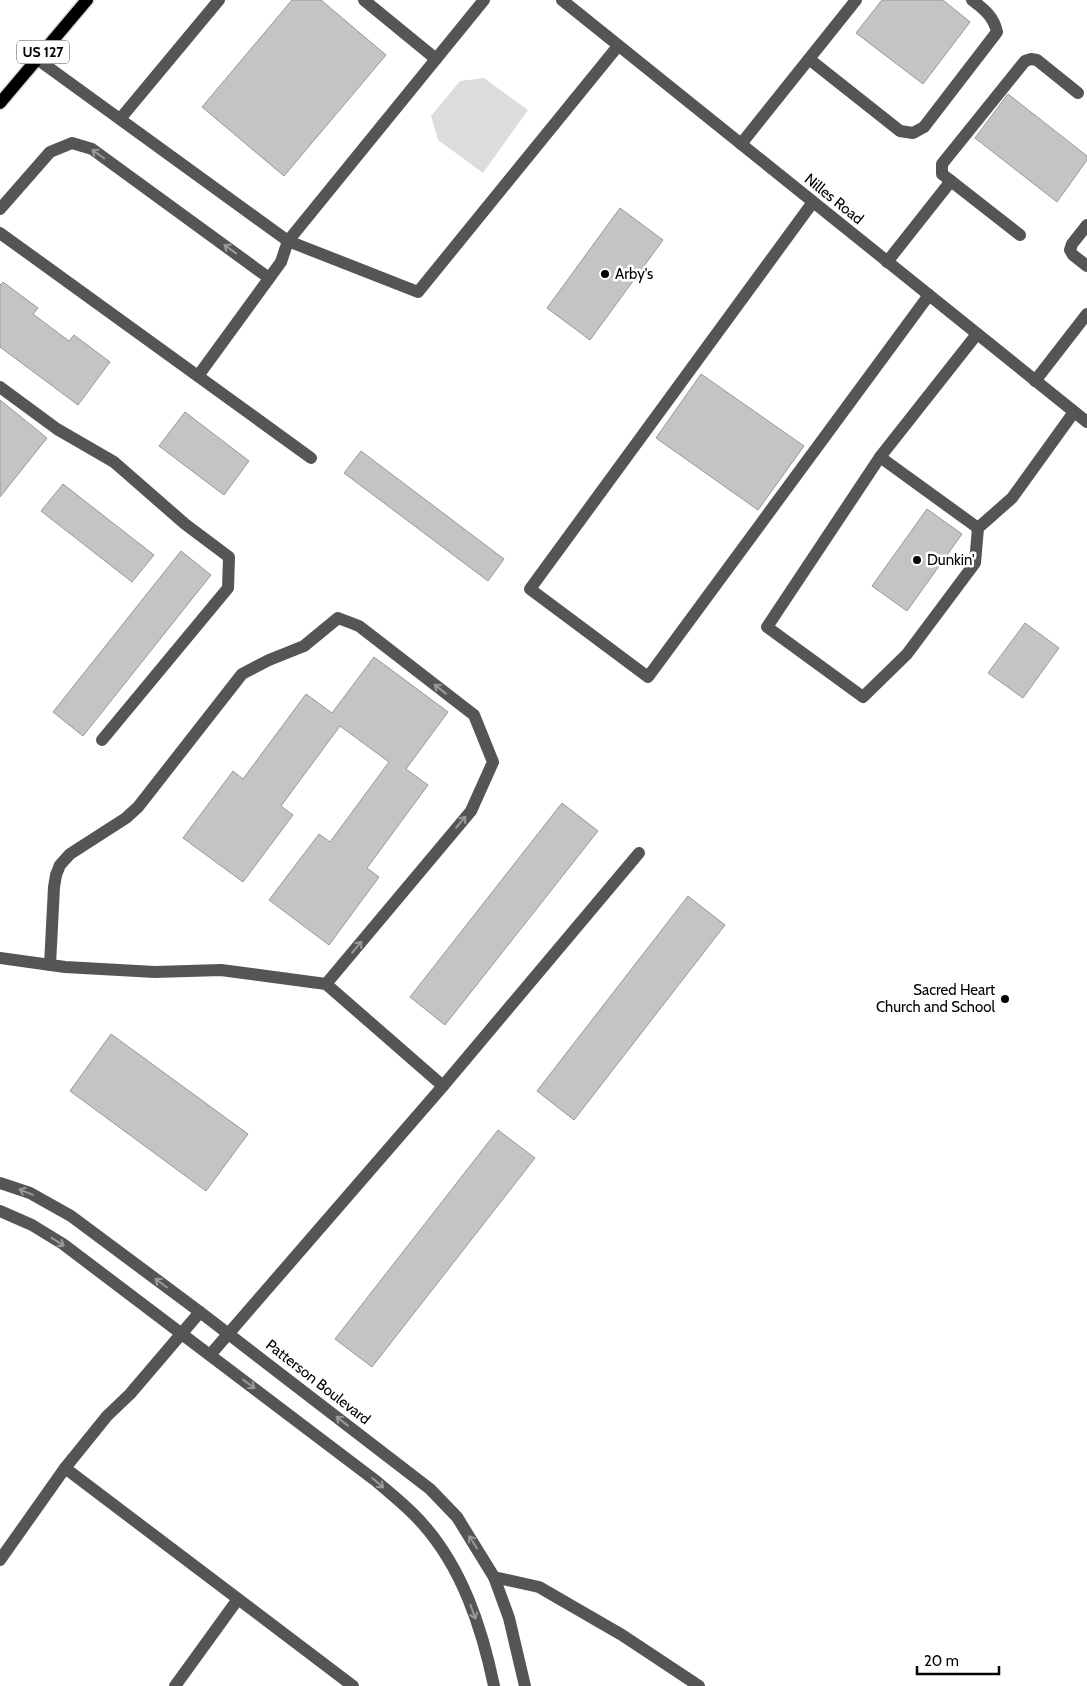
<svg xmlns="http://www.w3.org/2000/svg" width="1087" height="1686" font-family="Cabin,sans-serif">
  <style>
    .green { fill: #dcdcdc }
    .building { fill: #c4c4c4; stroke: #999 }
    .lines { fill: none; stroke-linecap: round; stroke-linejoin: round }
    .major-casing { stroke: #dbdbdb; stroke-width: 15 }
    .minor { stroke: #555; stroke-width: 12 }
    .major { stroke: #000; stroke-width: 12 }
    .oneway { stroke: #999 }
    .poi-dot { fill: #000; stroke: #fff; stroke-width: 2 }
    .labels { text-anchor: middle; stroke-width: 5; stroke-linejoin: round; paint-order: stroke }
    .shield { fill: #fff; stroke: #4c4c4c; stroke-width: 1 }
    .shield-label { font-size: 14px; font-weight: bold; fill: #000 }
    .street-label { font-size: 15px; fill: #000; stroke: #fff }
    .poi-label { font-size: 15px; fill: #000; stroke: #fff; text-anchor: start }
  </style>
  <rect width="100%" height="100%" fill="#fff"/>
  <!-- green -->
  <polygon class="green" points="484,78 528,110 483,173 438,140 431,116 460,81"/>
  <!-- building -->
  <g class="building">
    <polygon points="292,0 321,0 386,55 284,176 202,107"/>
    <polygon points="882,0 943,0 970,22 923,84 856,33"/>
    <polygon points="1008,94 1087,156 1087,160 1057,202 975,138"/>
    <polygon points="620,208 663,240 590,340 547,308"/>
    <polygon points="3,282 38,308 33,314 69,341 74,335 110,362 78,405 0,347 0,285"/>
    <polygon points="701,374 804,446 758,510 656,438"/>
    <polygon points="0,400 47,438 0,497"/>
    <polygon points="185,412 249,461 224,495 159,446"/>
    <polygon points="361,451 504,559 488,581 344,473"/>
    <polygon points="63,484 154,555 132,582 41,511"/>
    <polygon points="927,509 962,534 907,611 872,586"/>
    <polygon points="181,551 211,575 83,736 53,712"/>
    <polygon points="1025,623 1059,648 1023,698 988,673"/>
    <polygon points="374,657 448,712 406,769 428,785 367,868 379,877 329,945 269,900 319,834 330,842 389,762 340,726 281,806 293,815 243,882 183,838 233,771 243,779 306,694 332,713"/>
    <polygon points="562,803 598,831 445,1025 410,997"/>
    <polygon points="688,896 725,925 574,1120 537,1091"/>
    <polygon points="111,1034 248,1134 206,1191 70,1091"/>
    <polygon points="498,1130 535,1158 372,1367 335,1339"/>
  </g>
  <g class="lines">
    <!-- major casing -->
    <g class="major-casing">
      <polyline id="major" points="0,103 87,0"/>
    </g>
    <!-- minor -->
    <g class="minor">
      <polyline points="364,0 436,59"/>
      <polyline points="562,0 1087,422"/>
      <polyline points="37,59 288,241 418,292 618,46"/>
      <path d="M809,59L900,131L913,133L924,127L997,32C994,17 984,9 972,0"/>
      <polyline points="120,119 219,0"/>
      <polyline points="741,144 856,0"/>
      <polyline points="813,202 530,589 648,677 929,295"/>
      <polyline points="0,209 50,152 72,143 92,149 269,278"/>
      <polyline points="1087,225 1072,244 1070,250 1073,255 1087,266"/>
      <polyline points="0,233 311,458"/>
      <polyline points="1020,235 942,174 942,164 1025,61 1031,59 1037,60 1078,93"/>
      <polyline points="887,262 951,181"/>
      <polyline points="977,334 880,457 978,528 1012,498 1074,412"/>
      <polyline points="198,376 281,262 288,241 484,0"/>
      <polyline points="1035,381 1087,314"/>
      <polyline points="0,387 57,429 114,462 185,524 229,557 228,588 102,740"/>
      <polyline points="880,457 767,627 863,697 907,654 975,563 978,528"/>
      <polyline points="0,958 65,967 155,972 221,970 326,984 443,1086"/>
      <polyline points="50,965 54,887 56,875 60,865 70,854 126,818 138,807 242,674 269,660 304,646 338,618 359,626 474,715 493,762 471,811 326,984"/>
      <polyline points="0,1183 30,1193 71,1216 200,1312 430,1489 457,1517 494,1577 509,1618 525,1686"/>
      <path d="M0,1211L32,1225L63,1244L376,1481C391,1494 408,1507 421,1522C462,1567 482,1628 494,1686"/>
      <polyline points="210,1355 443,1086 639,853"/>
      <polyline points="65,1468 353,1686"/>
      <polyline points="0,1560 65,1468 107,1416 130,1394 200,1312"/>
      <polyline points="494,1577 539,1587 622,1635 699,1686"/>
      <polyline points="175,1686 238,1599"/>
    </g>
    <!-- major -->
    <use href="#major" class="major"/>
  </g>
  <!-- one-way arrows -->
  <defs><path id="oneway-shaft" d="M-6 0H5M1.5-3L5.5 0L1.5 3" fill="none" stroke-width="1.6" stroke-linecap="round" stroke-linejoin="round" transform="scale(1.25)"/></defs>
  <g class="oneway">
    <use href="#oneway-shaft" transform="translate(98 154) rotate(-145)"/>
    <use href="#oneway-shaft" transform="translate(230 249) rotate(-144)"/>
    <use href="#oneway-shaft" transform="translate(440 689) rotate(-142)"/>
    <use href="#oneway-shaft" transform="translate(461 822) rotate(-50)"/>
    <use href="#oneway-shaft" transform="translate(357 947) rotate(-50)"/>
    <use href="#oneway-shaft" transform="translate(26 1192) rotate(-158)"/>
    <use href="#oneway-shaft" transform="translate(58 1242) rotate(33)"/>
    <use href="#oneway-shaft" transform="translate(161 1283) rotate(-143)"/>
    <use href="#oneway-shaft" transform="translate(249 1384) rotate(37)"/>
    <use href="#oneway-shaft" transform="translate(342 1421) rotate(-142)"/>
    <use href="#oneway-shaft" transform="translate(378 1483) rotate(41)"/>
    <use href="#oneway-shaft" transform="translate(473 1542) rotate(-122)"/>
    <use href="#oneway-shaft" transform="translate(473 1612) rotate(70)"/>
  </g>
  <!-- markers -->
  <g class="poi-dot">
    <circle cx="605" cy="274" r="5"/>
    <circle cx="917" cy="560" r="5"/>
    <circle cx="1005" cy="999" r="5"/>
  </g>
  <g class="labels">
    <!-- shield labels -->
    <rect class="shield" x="17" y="40.5" width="52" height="23" rx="4"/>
    <g class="shield-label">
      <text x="43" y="57">US 127</text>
    </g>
    <!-- street labels -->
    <g class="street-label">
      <text transform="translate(834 199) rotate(39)" y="5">Nilles Road</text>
      <text transform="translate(318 1382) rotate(38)" y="5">Patterson Boulevard</text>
    </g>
    <!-- poi labels -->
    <g class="poi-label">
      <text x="615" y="279">Arby's</text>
      <text x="927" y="565">Dunkin'</text>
      <text x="995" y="995" text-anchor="end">Sacred Heart<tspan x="995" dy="17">Church and School</tspan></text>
    </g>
  </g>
  <!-- scale -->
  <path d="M917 1666v8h82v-8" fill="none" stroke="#000000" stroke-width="2.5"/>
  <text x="924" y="1666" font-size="15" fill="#000000" stroke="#ffffff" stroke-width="4" paint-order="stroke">20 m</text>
</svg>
